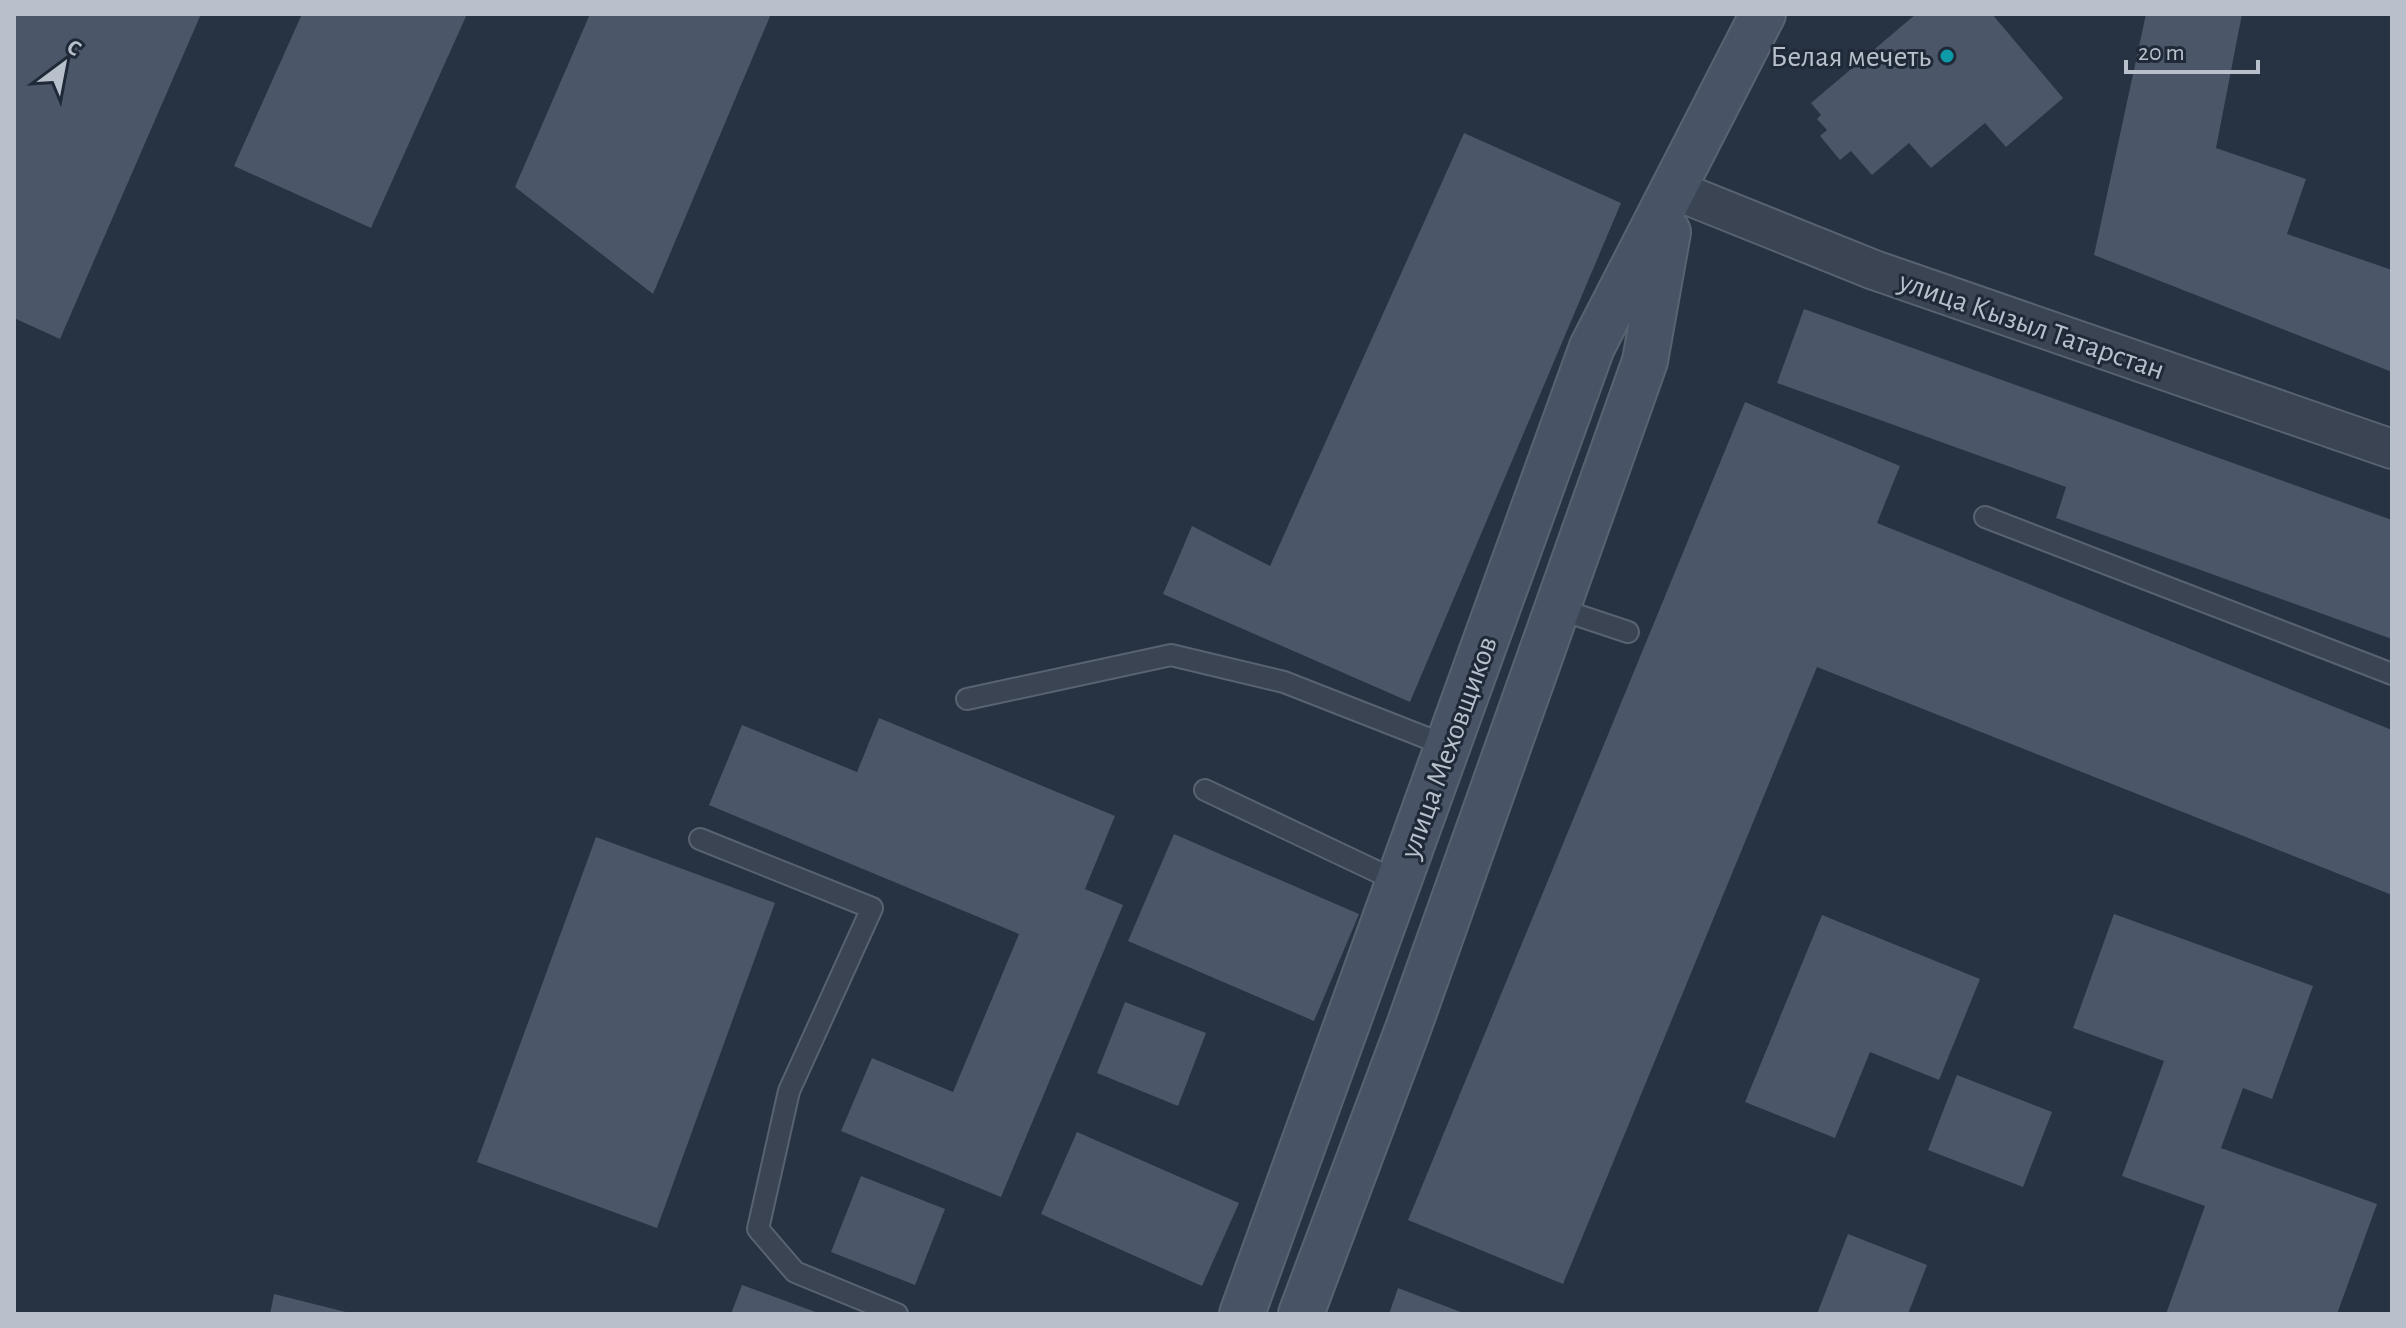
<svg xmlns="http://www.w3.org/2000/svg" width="2406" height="1328" font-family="'Alegreya Sans',sans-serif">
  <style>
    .building { fill: #4b5669 }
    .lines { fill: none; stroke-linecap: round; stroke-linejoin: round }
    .service-casing { stroke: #596270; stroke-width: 24 }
    .minor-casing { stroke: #596270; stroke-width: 42 }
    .secondary-casing { stroke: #596270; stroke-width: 48 }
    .service { stroke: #3b4453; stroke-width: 20 }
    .minor { stroke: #3b4453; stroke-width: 38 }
    .secondary { stroke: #495366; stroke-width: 44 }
    .culture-dot { fill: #0f9aa8; stroke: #202938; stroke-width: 3 }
    .labels { text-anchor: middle; stroke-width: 6; stroke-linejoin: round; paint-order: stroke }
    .poi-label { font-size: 30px; fill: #b8c0cc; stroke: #202938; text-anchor: end }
    .street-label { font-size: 30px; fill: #b8c0cc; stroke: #202938 }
  </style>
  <rect width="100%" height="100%" fill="#273243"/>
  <!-- building -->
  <g class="building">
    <polygon points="14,14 201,14 60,339 14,318"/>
    <polygon points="302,14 467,14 371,228 234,166"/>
    <polygon points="590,14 771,14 653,294 515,187"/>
    <polygon points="1916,14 1992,14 2063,98 2006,147 1985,123 1931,168 1909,143 1872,175 1851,151 1840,160 1820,136 1827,130 1817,119 1821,115 1811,103"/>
    <polygon points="2146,14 2242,14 2216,148 2306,179 2287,234 2392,270 2392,372 2094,255"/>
    <polygon points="1464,133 1621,203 1410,702 1163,594 1192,526 1270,566"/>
    <polygon points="1804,309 2392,520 2392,639 2056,518 2066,487 1777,383"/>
    <polygon points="1745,402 1900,466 1877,523 2392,730 2392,895 1817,667 1563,1284 1408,1220"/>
    <polygon points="879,718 1115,816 1085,889 1123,905 1001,1197 841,1131 872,1058 953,1092 1019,934 709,805 742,725 857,772"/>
    <polygon points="1174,834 1359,914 1314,1021 1128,941"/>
    <polygon points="596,837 775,903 657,1228 477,1162"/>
    <polygon points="2114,914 2313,986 2272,1099 2243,1088 2221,1148 2377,1204 2337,1314 2166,1314 2205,1206 2122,1176 2164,1061 2073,1028"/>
    <polygon points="1822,915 1980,979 1939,1080 1870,1052 1835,1138 1745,1102"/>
    <polygon points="1125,1002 1206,1033 1178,1106 1097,1073"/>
    <polygon points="1957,1075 2052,1112 2023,1187 1928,1150"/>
    <polygon points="1077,1132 1239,1203 1202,1286 1041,1214"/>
    <polygon points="861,1176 945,1209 915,1285 831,1252"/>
    <polygon points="1848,1234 1927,1265 1908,1314 1817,1314"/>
    <polygon points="742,1285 821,1314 731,1314"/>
    <polygon points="1398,1288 1466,1314 1389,1314"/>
    <polygon points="274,1294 350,1313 350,1314 270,1314"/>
  </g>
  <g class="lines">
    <!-- service casing -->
    <g class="service-casing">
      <g id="service">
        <polyline points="1985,517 2392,674"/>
        <polyline points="1556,608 1628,632"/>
        <polyline points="967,699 1171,655 1284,682 1450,747"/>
        <polyline points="1205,790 1399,882"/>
        <polyline points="700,839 872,908 789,1091 758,1229 795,1272 897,1314"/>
      </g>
    </g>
    <!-- minor casing -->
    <g class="minor-casing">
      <polyline id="minor" points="1675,190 1874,270 2392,449"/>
    </g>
    <!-- secondary casing -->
    <g class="secondary-casing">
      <g id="secondary">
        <polyline points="1242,1314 1592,347 1763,14"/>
        <polyline points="1301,1314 1409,1026 1645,361 1668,232"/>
      </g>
    </g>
    <!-- service -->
    <use href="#service" class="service"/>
    <!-- minor -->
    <use href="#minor" class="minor"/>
    <!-- secondary -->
    <use href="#secondary" class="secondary"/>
  </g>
  <!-- markers -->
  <circle class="culture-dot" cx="1947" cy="56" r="8"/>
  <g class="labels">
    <!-- poi labels -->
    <g class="poi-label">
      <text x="1931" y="66">Белая мечеть</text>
    </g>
    <!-- street labels -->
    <g class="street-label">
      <text transform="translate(2032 325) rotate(19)" y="10">улица Кызыл Татарстан</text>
      <text transform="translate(1448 747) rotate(-70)" y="10">улица Меховщиков</text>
    </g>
  </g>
  <!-- border -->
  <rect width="2406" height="1328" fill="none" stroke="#b8c0cc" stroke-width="32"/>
  <!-- north arrow -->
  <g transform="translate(64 64) rotate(32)" stroke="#202938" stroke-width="6" paint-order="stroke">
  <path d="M0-6L14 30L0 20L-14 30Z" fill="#b8c0cc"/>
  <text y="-12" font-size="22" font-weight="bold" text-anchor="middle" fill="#b8c0cc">С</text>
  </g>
  <!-- scale -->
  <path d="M2126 60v12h132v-12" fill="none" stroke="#b8c0cc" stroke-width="4"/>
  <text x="2138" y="60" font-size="24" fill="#b8c0cc" stroke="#202938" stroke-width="6" paint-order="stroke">20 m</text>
</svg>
